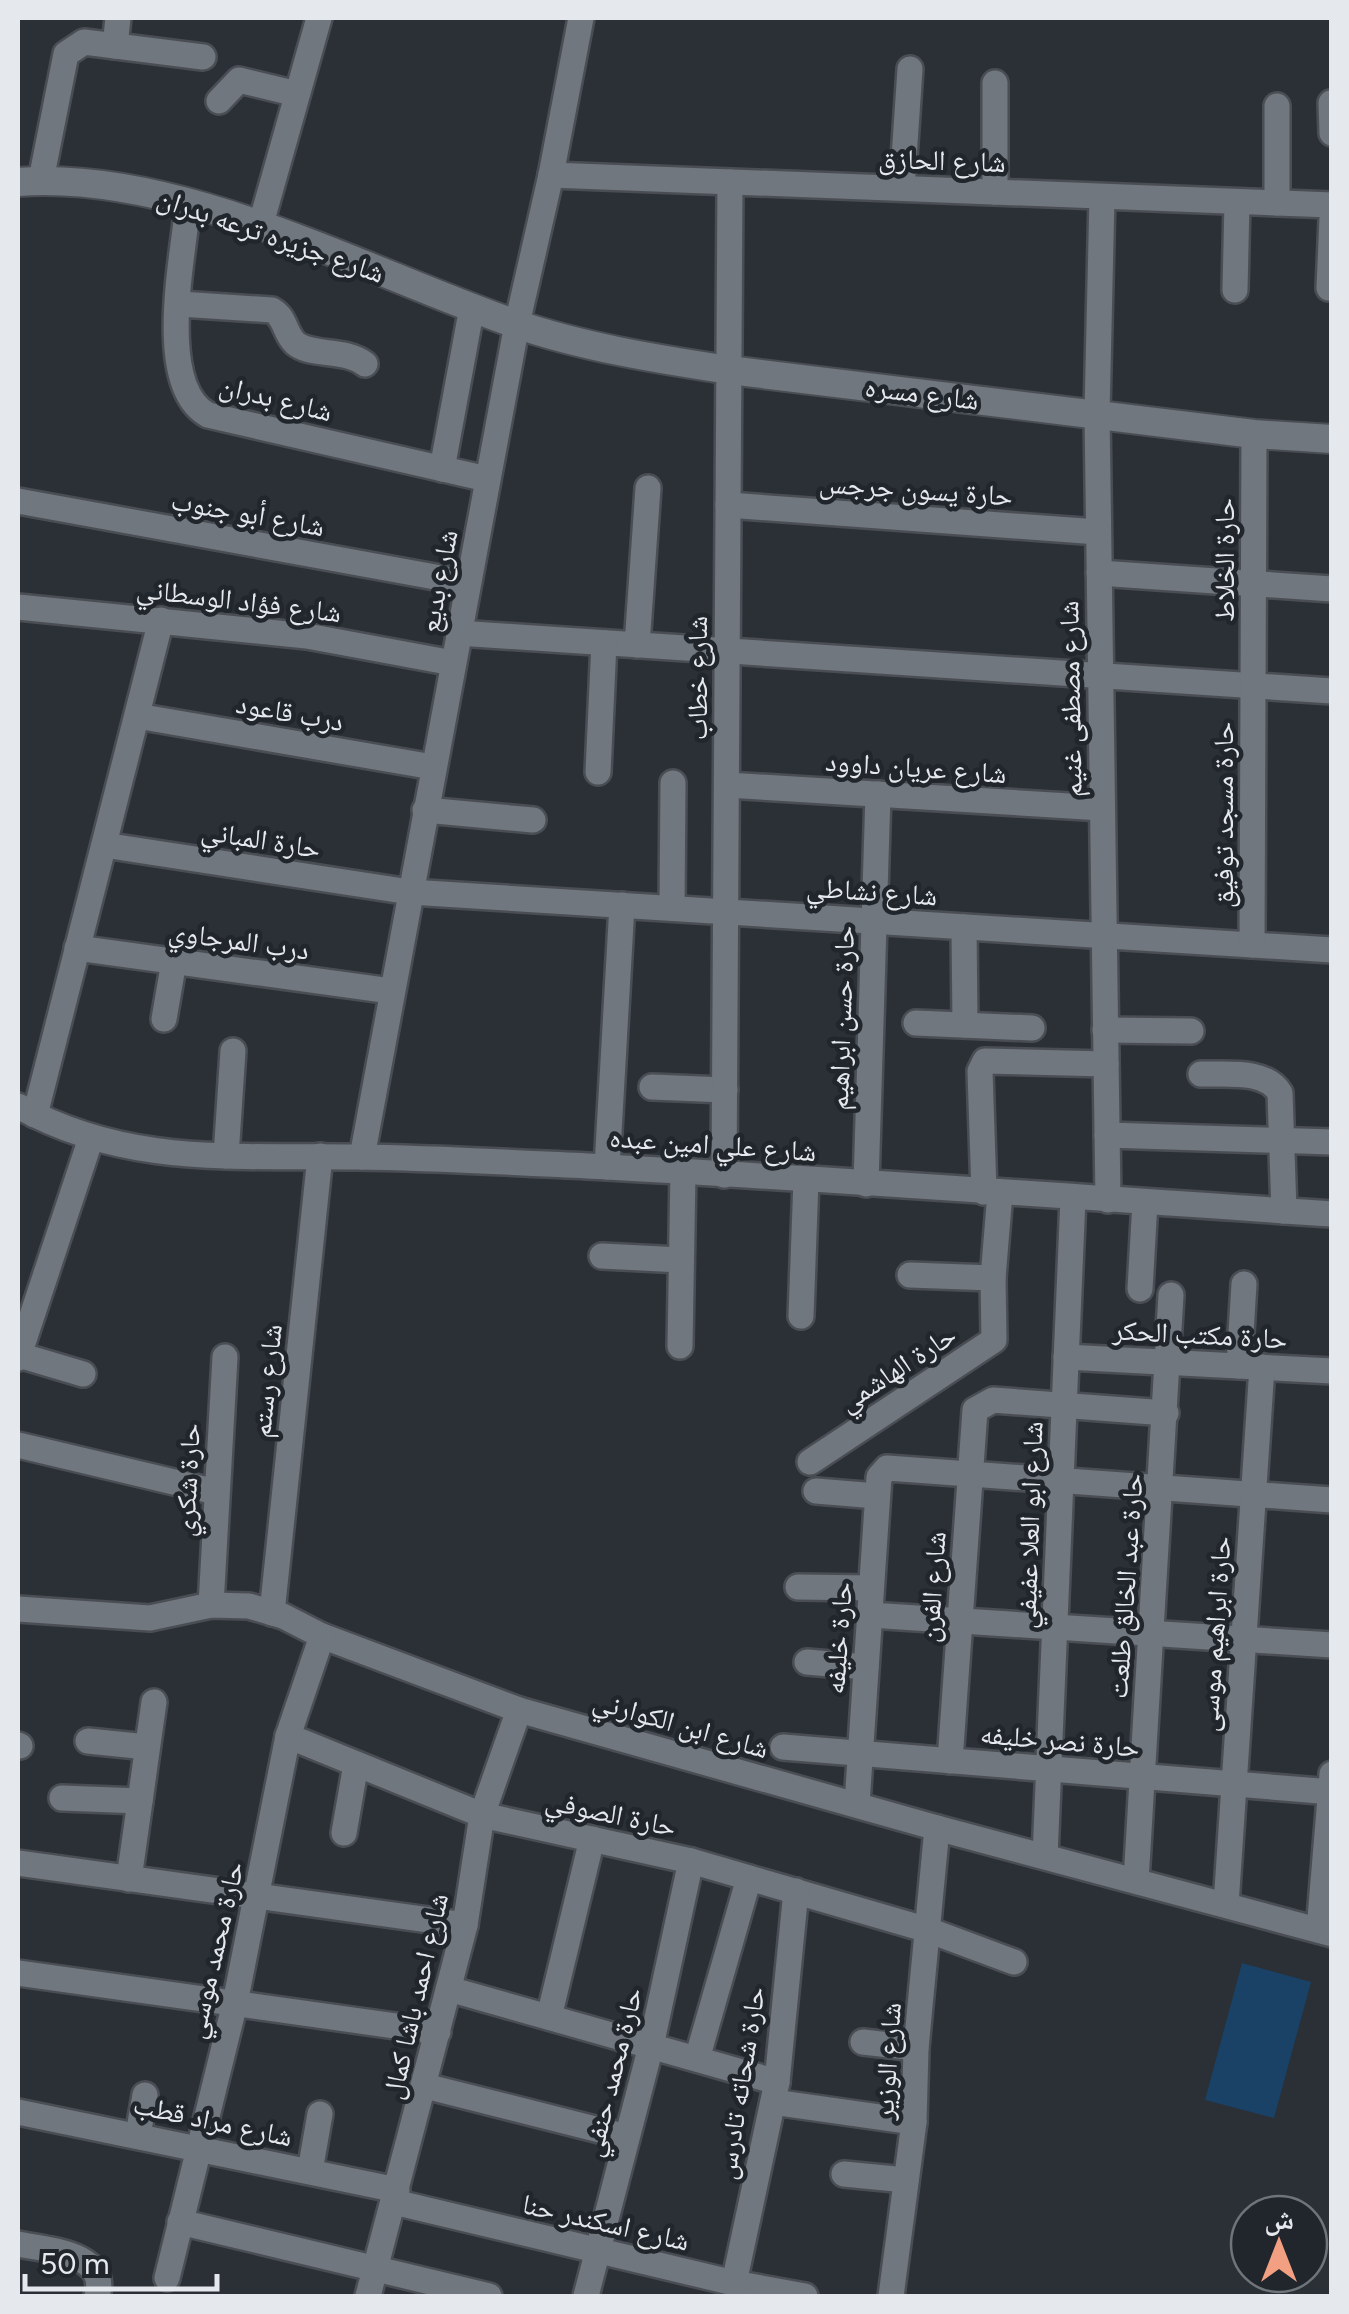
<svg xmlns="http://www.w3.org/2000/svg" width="1349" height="2314" font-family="Figtree,'Noto Naskh Arabic',sans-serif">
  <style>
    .green { fill: #1a4166 }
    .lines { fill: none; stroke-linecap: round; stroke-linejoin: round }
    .minor-casing { stroke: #4a4e54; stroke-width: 30 }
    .tertiary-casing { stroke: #4a4e54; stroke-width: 32 }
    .minor { stroke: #70777e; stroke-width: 25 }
    .tertiary { stroke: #70777e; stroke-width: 28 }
    .labels { text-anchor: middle; stroke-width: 9; stroke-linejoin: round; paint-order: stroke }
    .street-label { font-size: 28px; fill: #e5e8ed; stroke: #20262c }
  </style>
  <rect width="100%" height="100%" fill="#2a3036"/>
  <!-- green -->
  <polygon class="green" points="1242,1963 1311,1982 1274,2118 1205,2100"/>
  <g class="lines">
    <!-- minor casing -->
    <g class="minor-casing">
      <g id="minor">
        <polyline points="115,46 118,18"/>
        <polyline points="995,83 995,192"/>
        <polyline points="219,101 239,80 297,94"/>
        <polyline points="1331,103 1332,133"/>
        <polyline points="1277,106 1277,203"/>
        <polyline points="551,175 1332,205"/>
        <polyline points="41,180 66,54 84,42 203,57"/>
        <polyline points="902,188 910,69"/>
        <polyline points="1102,197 1097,413 1108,1200"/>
        <path d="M188,205C183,257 155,386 208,415L487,479"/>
        <polyline points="260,227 319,18"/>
        <polyline points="1329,288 1332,218"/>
        <polyline points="1235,290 1237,202"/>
        <path d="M180,304L272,310C286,318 284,332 295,343C311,357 345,348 365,364"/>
        <polyline points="442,469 472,307"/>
        <polyline points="18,501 468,583"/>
        <polyline points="728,505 1098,532"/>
        <polyline points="1099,573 1332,589"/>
        <polyline points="18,607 307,636 453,663"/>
        <polyline points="458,633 1332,691"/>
        <polyline points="637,645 648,488"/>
        <polyline points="137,716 433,767"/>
        <polyline points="598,772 604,643"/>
        <polyline points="727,785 1102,808"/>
        <polyline points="425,810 533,820"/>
        <polyline points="104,845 410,892 1332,950"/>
        <polyline points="672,908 673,783"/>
        <polyline points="964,927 965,1025"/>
        <polyline points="1252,945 1254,434"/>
        <polyline points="77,948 391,991"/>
        <polyline points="164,1019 174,961"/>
        <polyline points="916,1023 1032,1028"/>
        <polyline points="1105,1030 1191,1031"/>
        <path d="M1201,1074C1227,1075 1265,1069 1280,1093L1284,1211"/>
        <polyline points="652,1087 725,1090"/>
        <path d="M18,1106C128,1167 236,1155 357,1157C440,1158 524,1163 607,1167C848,1180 1090,1198 1332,1214"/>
        <polyline points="35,1115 161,620"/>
        <polyline points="1107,1135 1332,1142"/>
        <polyline points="226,1156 233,1051"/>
        <polyline points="362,1157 517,324 551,175 581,18"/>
        <polyline points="607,1167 622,905"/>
        <polyline points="724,1175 730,182"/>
        <polyline points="866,1184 878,794"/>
        <polyline points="984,1192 980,1071 985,1061 1106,1064"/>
        <polyline points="602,1256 681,1260"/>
        <polyline points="910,1275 993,1278"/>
        <polyline points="1140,1289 1145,1202"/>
        <polyline points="801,1316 806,1180"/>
        <polyline points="680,1346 683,1172"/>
        <polyline points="19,1355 83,1374"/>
        <polyline points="1066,1357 1332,1371"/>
        <polyline points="18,1358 91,1138"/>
        <polyline points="1239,1366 1244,1284"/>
        <polyline points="18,1445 216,1492"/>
        <polyline points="810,1462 994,1340 993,1278 1000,1193"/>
        <polyline points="816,1491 877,1496"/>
        <polyline points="798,1587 871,1588"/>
        <polyline points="211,1605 225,1357"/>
        <polyline points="18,1609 150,1618 211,1605 249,1606 283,1616 322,1636 519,1710 937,1828 1332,1934"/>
        <polyline points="272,1613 320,1156"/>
        <polyline points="870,1615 1332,1645"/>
        <polyline points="807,1662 866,1667"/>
        <polyline points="288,1736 482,1815 691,1861 928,1930 1014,1962"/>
        <polyline points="88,1741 147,1747"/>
        <polyline points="18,1745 20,1746"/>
        <polyline points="783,1747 1332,1792"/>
        <polyline points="950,1761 975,1410 993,1400 1166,1413"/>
        <polyline points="62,1798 140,1801"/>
        <polyline points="857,1804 879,1477 887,1468 1332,1500"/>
        <polyline points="344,1833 356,1764"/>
        <polyline points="1045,1856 1073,1198"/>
        <polyline points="18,1863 465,1925"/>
        <polyline points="129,1879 154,1702"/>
        <polyline points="1136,1881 1171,1295"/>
        <polyline points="1226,1905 1262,1367"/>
        <polyline points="1319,1930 1332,1774"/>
        <polyline points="18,1973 438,2032"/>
        <polyline points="449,1989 777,2082"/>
        <polyline points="549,2017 592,1839"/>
        <polyline points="863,2042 916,2048"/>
        <polyline points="697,2059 749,1878"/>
        <polyline points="425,2086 627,2137"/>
        <polyline points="773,2102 914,2122"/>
        <polyline points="18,2112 397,2190"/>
        <polyline points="138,2135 145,2095"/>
        <polyline points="310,2171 320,2114"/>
        <polyline points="844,2174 906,2180"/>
        <polyline points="394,2202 734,2283 805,2296"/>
        <polyline points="180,2222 489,2296"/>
        <path d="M18,2244C47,2250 110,2253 97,2296"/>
        <polyline points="167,2278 235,2003 288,1736 322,1636"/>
        <polyline points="734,2283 777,2082 796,1891"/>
        <polyline points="368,2296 465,1925 482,1815 519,1710"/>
        <polyline points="586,2296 651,2046 691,1861"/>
        <polyline points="891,2296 914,2122 916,2048 937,1828"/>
      </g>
    </g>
    <!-- tertiary casing -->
    <g class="tertiary-casing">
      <path id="tertiary" d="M18,182C179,170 362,270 513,323C582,347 657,359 729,370L1254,434L1332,439"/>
    </g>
    <!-- minor -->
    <use href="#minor" class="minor"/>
    <!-- tertiary -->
    <use href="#tertiary" class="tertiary"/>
  </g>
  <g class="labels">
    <!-- street labels -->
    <g class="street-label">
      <text transform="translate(942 160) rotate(2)" y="10">شارع الحازق</text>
      <text transform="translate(271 235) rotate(19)" y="10">شارع جزيره ترعه بدران</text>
      <text transform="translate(922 393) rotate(7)" y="10">شارع مسره</text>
      <text transform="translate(276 398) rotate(14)" y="10">شارع بدران</text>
      <text transform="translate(916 489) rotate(4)" y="10">حارة يسون جرجس</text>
      <text transform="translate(248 513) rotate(10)" y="10">شارع أبو جنوب</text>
      <text transform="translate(1224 560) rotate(-90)" y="10">حارة الخلاط</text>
      <text transform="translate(438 581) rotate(-79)" y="10">شارع بديع</text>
      <text transform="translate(239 600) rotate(7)" y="10">شارع فؤاد الوسطاني</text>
      <text transform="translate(697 678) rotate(-90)" y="10">شارع خطاب</text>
      <text transform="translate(1070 699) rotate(-91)" y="10">شارع مصطفى غنيم</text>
      <text transform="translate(290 712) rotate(10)" y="10">درب قاعود</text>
      <text transform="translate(916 767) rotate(4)" y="10">شارع عريان داوود</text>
      <text transform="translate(1223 815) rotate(-90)" y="10">حارة مسجد توفيق</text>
      <text transform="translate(261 839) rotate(9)" y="10">حارة المباني</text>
      <text transform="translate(872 891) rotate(4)" y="10">شارع نشاطي</text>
      <text transform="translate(239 940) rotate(8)" y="10">درب المرجاوي</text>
      <text transform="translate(841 1018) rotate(-88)" y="10">حارة حسن ابراهيم</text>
      <text transform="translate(713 1144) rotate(4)" y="10">شارع علي امين عبده</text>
      <text transform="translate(1200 1334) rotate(3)" y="10">حارة مكتب الحكر</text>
      <text transform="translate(897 1368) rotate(-33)" y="10">حارة الهاشمي</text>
      <text transform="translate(266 1381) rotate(-84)" y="10">شارع رستم</text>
      <text transform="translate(187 1480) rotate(-87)" y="10">حارة شكري</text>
      <text transform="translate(1029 1525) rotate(-88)" y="10">شارع ابو العلا عفيفي</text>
      <text transform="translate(1125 1586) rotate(-86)" y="10">حارة عبد الخالق طلعت</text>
      <text transform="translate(932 1587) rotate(-86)" y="10">شارع الفرن</text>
      <text transform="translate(1214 1634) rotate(-86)" y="10">حارة ابراهيم موسى</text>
      <text transform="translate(838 1638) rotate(-86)" y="10">حارة خليفه</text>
      <text transform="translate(681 1724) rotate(16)" y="10">شارع ابن الكوارني</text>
      <text transform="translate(1060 1740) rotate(5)" y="10">حارة نصر خليفه</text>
      <text transform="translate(611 1813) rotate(12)" y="10">حارة الصوفي</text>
      <text transform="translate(214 1950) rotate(-77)" y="10">حارة محمد موسي</text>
      <text transform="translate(415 1996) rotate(-77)" y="10">شارع احمد باشا كمال</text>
      <text transform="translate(887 2061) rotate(-86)" y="10">شارع الوزير</text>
      <text transform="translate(612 2072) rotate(-76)" y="10">حارة محمد حنفي</text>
      <text transform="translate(740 2083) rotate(-81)" y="10">حارة شحاته تادرس</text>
      <text transform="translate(213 2120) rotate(12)" y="10">شارع مراد قطب</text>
      <text transform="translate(606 2222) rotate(13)" y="10">شارع اسكندر حنا</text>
    </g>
  </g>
  <!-- border -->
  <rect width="1349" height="2314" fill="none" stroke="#e5e8ed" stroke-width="40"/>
  <!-- north arrow -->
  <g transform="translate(1279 2244)"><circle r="48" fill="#20262c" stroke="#6f7479" stroke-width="2.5"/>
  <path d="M0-8L18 38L0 25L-18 38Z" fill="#f3a082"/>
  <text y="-15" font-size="28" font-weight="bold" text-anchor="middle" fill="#e5e8ed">ش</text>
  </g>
  <!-- scale -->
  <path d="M25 2274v15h192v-15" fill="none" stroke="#e5e8ed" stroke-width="5"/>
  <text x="40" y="2274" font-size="30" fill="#e5e8ed" stroke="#20262c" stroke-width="8" paint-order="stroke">50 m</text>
</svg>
